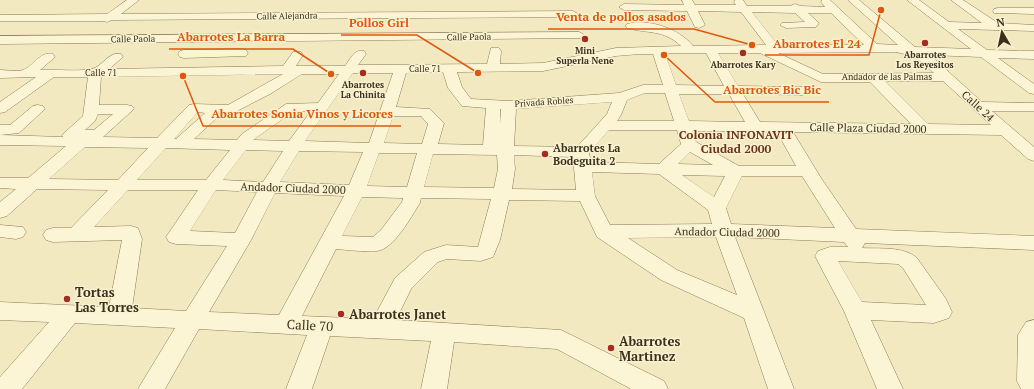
<svg xmlns="http://www.w3.org/2000/svg" width="1034" height="389" font-family="'PT Serif',serif">
  <style>
    .lines { fill: none; stroke-linecap: round; stroke-linejoin: round }
    .minor-casing { stroke: #8e7a56; stroke-width: 1 }
    .minor { fill: #fcf5d5; fill-rule: evenodd }
    .poi-dot { fill: #a42d20; stroke: #f9f2d1; stroke-width: 1.5 }
    .labels { text-anchor: middle; stroke-width: 3; stroke-linejoin: round; paint-order: stroke }
    .far-street-label { font-size: 9px; fill: #3c2f1c; stroke: #f9f2d1 }
    .far-poi-label { font-size: 9px; font-weight: bold; fill: #3c2f1c; stroke: #f9f2d1 }
    .street-label { font-size: 11px; fill: #3c2f1c; stroke: #f9f2d1 }
    .poi-label { font-size: 11px; font-weight: bold; fill: #3c2f1c; stroke: #f9f2d1; text-anchor: start }
    .neighbourhood-label { font-size: 12px; font-weight: bold; fill: #6d3217; stroke: #f9f2d1 }
    .near-poi-label { font-size: 13px; font-weight: bold; fill: #3c2f1c; stroke: #f9f2d1; text-anchor: start }
    .near-street-label { font-size: 13px; fill: #3c2f1c; stroke: #f9f2d1 }
    .leader { fill: none; stroke: #df570d; stroke-width: 1.5 }
    .callout-dot { fill: #df570d; stroke: #f9f2d1; stroke-width: 1.5 }
    .callout-label { font-size: 12px; text-anchor: middle; font-weight: bold; fill: #df570d; stroke: #f9f2d1; stroke-width: 3; stroke-linejoin: round; paint-order: stroke }
  </style>
  <rect width="100%" height="100%" fill="#f2e9c1"/>
  <g class="lines">
    <!-- minor casing -->
    <g class="minor-casing">
      <g id="minor">
        <polygon points="127,0 139,0 121,14 573,11 578,14 573,17 112,20 107,22 103,21 0,21 0,15 107,14"/>
        <path d="M682,0H692L695,5H736L734,2L735,0H743L747,6H790L795,4L801,6L825,7L821,2L822,0H830L877,44L898,45L848,0H859L915,47L971,49L907,0H919L949,22L982,23L951,0H963L998,23L1034,25V31L958,29L987,50L1034,51V59L998,58L1034,84V94L1029,93L981,57L930,55L982,102L1034,103V111H992L1034,147V161L1028,159L1001,135L793,132L821,178L856,229L1034,236V250L865,243L862,248C880,249 903,246 917,258L946,299L952,312L949,318L934,323L871,320L903,389H877L844,311L815,256L818,251L830,247H848L844,242L735,237L794,389H768L744,318L661,280L597,237L580,201L509,200L500,240L493,257L481,261L447,259L438,262L411,289L396,320L561,330L664,381L668,389H631L557,349L454,342L447,389H421L431,341L330,336L312,389H286L307,335L199,329L165,389H138L175,328L75,323L22,389H0V377L49,322L0,320V302L109,307L122,240L53,242L46,240L43,235L46,230L53,228H71L108,190L37,189L7,216L0,218V202L16,189L0,188V178H28L66,146L0,145V135L63,137L62,135L83,116L88,77H54L5,112L0,113V102L36,77L0,78V70C7,70 17,72 23,70C34,66 40,51 53,54L55,57L40,70C54,69 77,72 91,69C103,67 108,51 121,54L123,57L109,69L283,66L293,52H301L303,55L296,66H345C351,58 354,49 364,51L366,54L358,65L487,64L491,48H499L501,51L500,64L543,63L616,48L681,46C663,29 648,34 627,28L625,26L627,24C648,18 680,29 693,46L766,45L741,12L698,11L705,25L699,28L695,27L687,11L624,10L619,7L624,4L684,5ZM752,12L795,13L805,22L782,23L780,25L786,28L816,27L819,23L808,13H831L864,45H778ZM895,52C914,55 920,60 934,73L823,74L778,53ZM665,53H706L724,86L676,85ZM718,53H760L821,82H870L911,124L760,122L743,94L802,95L807,94L809,91L807,88L802,87L738,86ZM640,54H653L663,85H643L619,93L509,101L471,99L462,87L457,72L543,71L616,56ZM443,72L448,88L462,106L486,108L483,145L438,144L444,123L430,109L396,107L406,73ZM353,73H393L369,143L305,141ZM283,74L228,105L194,104L189,105L157,138L103,137L134,109L132,106L127,105H99L101,77ZM302,74H339L318,103L286,104L242,134L237,140L194,139L222,113L235,112L270,94ZM885,81H943L991,125L928,124ZM645,93H665L674,121H617L621,115L627,100ZM679,94H729L745,122L689,121ZM612,102L607,114L577,147L514,146L516,109ZM500,109H501L500,124ZM294,111H311L289,141L253,140ZM198,112L205,113L176,139H174ZM98,114H113L94,130H85L95,121ZM393,116H421L428,124L422,144L384,143ZM609,130H677L681,144L659,164L591,162L589,153ZM692,131L777,132L796,166H739L696,142ZM85,147L148,148L118,180L49,179ZM166,148L230,150L206,180H137ZM246,150L283,151L263,182L223,180ZM299,151L363,152L349,185L280,182ZM690,152L713,165L678,164ZM379,153H417L407,187L367,186ZM433,154L497,155L498,169L494,188L424,187ZM514,155L573,157L576,190L512,189L515,169ZM592,172L659,174L708,210L712,224L610,225L595,196ZM682,175L725,176L714,197ZM742,176H802L835,228L731,224L726,208ZM128,190H198L166,237L169,242L176,244L227,246L186,311L132,308L142,239L138,228L131,226L94,227ZM216,190L257,192L235,233L190,231ZM275,193L344,196L279,315L209,312L251,240ZM362,197L403,198L402,202L381,230L373,237L342,236ZM421,198L491,199L478,247L446,245L424,252L395,278L373,319L302,316L336,249C349,250 363,252 377,251C394,249 411,217 420,203ZM716,237L737,295L677,270L628,238ZM838,261L898,264L903,268L926,305L862,302Z"/>
        <polygon points="998,8 1034,8 1034,14 994,13 993,11 994,9"/>
        <polygon points="579,32 583,34 585,36 583,38 0,44 0,36"/>
        <polygon points="242,49 246,50 248,53 246,56 184,58 180,57 178,54 180,51 184,50"/>
        <polygon points="38,105 43,106 45,109 19,133 0,135 0,125 10,125 33,106"/>
        <polygon points="0,225 23,227 26,232 23,237 16,239 0,237"/>
        <polygon points="1034,320 1034,389 1021,389 1017,381 1018,335 1026,322"/>
      </g>
    </g>
    <!-- minor -->
    <use href="#minor" class="minor"/>
  </g>
  <!-- markers -->
  <g class="poi-dot">
    <circle cx="585" cy="39" r="4"/>
    <circle cx="925" cy="43" r="4"/>
    <circle cx="743" cy="53" r="4"/>
    <circle cx="363" cy="73" r="4"/>
    <circle cx="545" cy="154" r="4"/>
    <circle cx="67" cy="299" r="4"/>
    <circle cx="341" cy="314" r="4"/>
    <circle cx="611" cy="348" r="4"/>
  </g>
  <g class="labels">
    <!-- far-street labels -->
    <g class="far-street-label">
      <text transform="translate(287 16) rotate(-1)" y="3">Calle Alejandra</text>
      <text transform="translate(469 37) rotate(-1)" y="3">Calle Paola</text>
      <text transform="translate(133 39) rotate(-1)" y="3">Calle Paola</text>
      <text x="425" y="72">Calle 71</text>
      <text x="101" y="76">Calle 71</text>
      <text x="887" y="80">Andador de las Palmas</text>
      <text transform="translate(544 102) rotate(-4)" y="3">Privada Robles</text>
    </g>
    <!-- far-poi labels -->
    <g class="far-poi-label">
      <text x="585" y="54">Mini<tspan x="585" dy="10">Superla Nene</tspan></text>
      <text x="925" y="58">Abarrotes<tspan x="925" dy="10">Los Reyesitos</tspan></text>
      <text x="743" y="68">Abarrotes Kary</text>
      <text x="363" y="88">Abarrotes<tspan x="363" dy="10">La Chinita</tspan></text>
    </g>
    <!-- street labels -->
    <g class="street-label">
      <text transform="translate(978 106) rotate(42)" y="4">Calle 24</text>
      <text transform="translate(868 128) rotate(1)" y="4">Calle Plaza Ciudad 2000</text>
      <text transform="translate(293 188) rotate(2)" y="4">Andador Ciudad 2000</text>
      <text transform="translate(727 232) rotate(1)" y="4">Andador Ciudad 2000</text>
    </g>
    <!-- poi labels -->
    <g class="poi-label">
      <text x="553" y="152">Abarrotes La<tspan x="553" dy="13">Bodeguita 2</tspan></text>
    </g>
    <!-- neighbourhood labels -->
    <g class="neighbourhood-label">
      <text x="736" y="139">Colonia INFONAVIT<tspan x="736" dy="14">Ciudad 2000</tspan></text>
    </g>
    <!-- near-poi labels -->
    <g class="near-poi-label">
      <text x="75" y="297">Tortas<tspan x="75" dy="15">Las Torres</tspan></text>
      <text x="349" y="319">Abarrotes Janet</text>
      <text x="619" y="346">Abarrotes<tspan x="619" dy="15">Martinez</tspan></text>
    </g>
    <!-- near-street labels -->
    <g class="near-street-label">
      <text transform="translate(310 325) rotate(3)" y="5">Calle 70</text>
    </g>
  </g>
  <!-- callouts -->
  <path class="leader" d="M752 45L694 29H548M478 73L417 35H341M331 74L293 49H169M881 10L869 55H765M664 55L715 102H829M183 76L203 126H401"/>
  <g class="callout-dot">
    <circle cx="752" cy="45" r="4"/>
    <circle cx="478" cy="73" r="4"/>
    <circle cx="331" cy="74" r="4"/>
    <circle cx="881" cy="10" r="4"/>
    <circle cx="664" cy="55" r="4"/>
    <circle cx="183" cy="76" r="4"/>
  </g>
  <g class="callout-label">
    <text x="621" y="21">Venta de pollos asados</text>
    <text x="379" y="27">Pollos Girl</text>
    <text x="231" y="41">Abarrotes La Barra</text>
    <text x="817" y="48">Abarrotes El 24</text>
    <text x="772" y="94">Abarrotes Bic Bic</text>
    <text x="302" y="118">Abarrotes Sonia Vinos y Licores</text>
  </g>
  <!-- north arrow -->
  <g transform="translate(1002 32) rotate(351)" stroke="#f9f2d1" stroke-width="3" paint-order="stroke">
  <path d="M0-3L7 15L0 10L-7 15Z" fill="#3c2f1c"/>
  <text y="-6" font-size="11" font-weight="bold" text-anchor="middle" fill="#3c2f1c">N</text>
  </g>
</svg>
